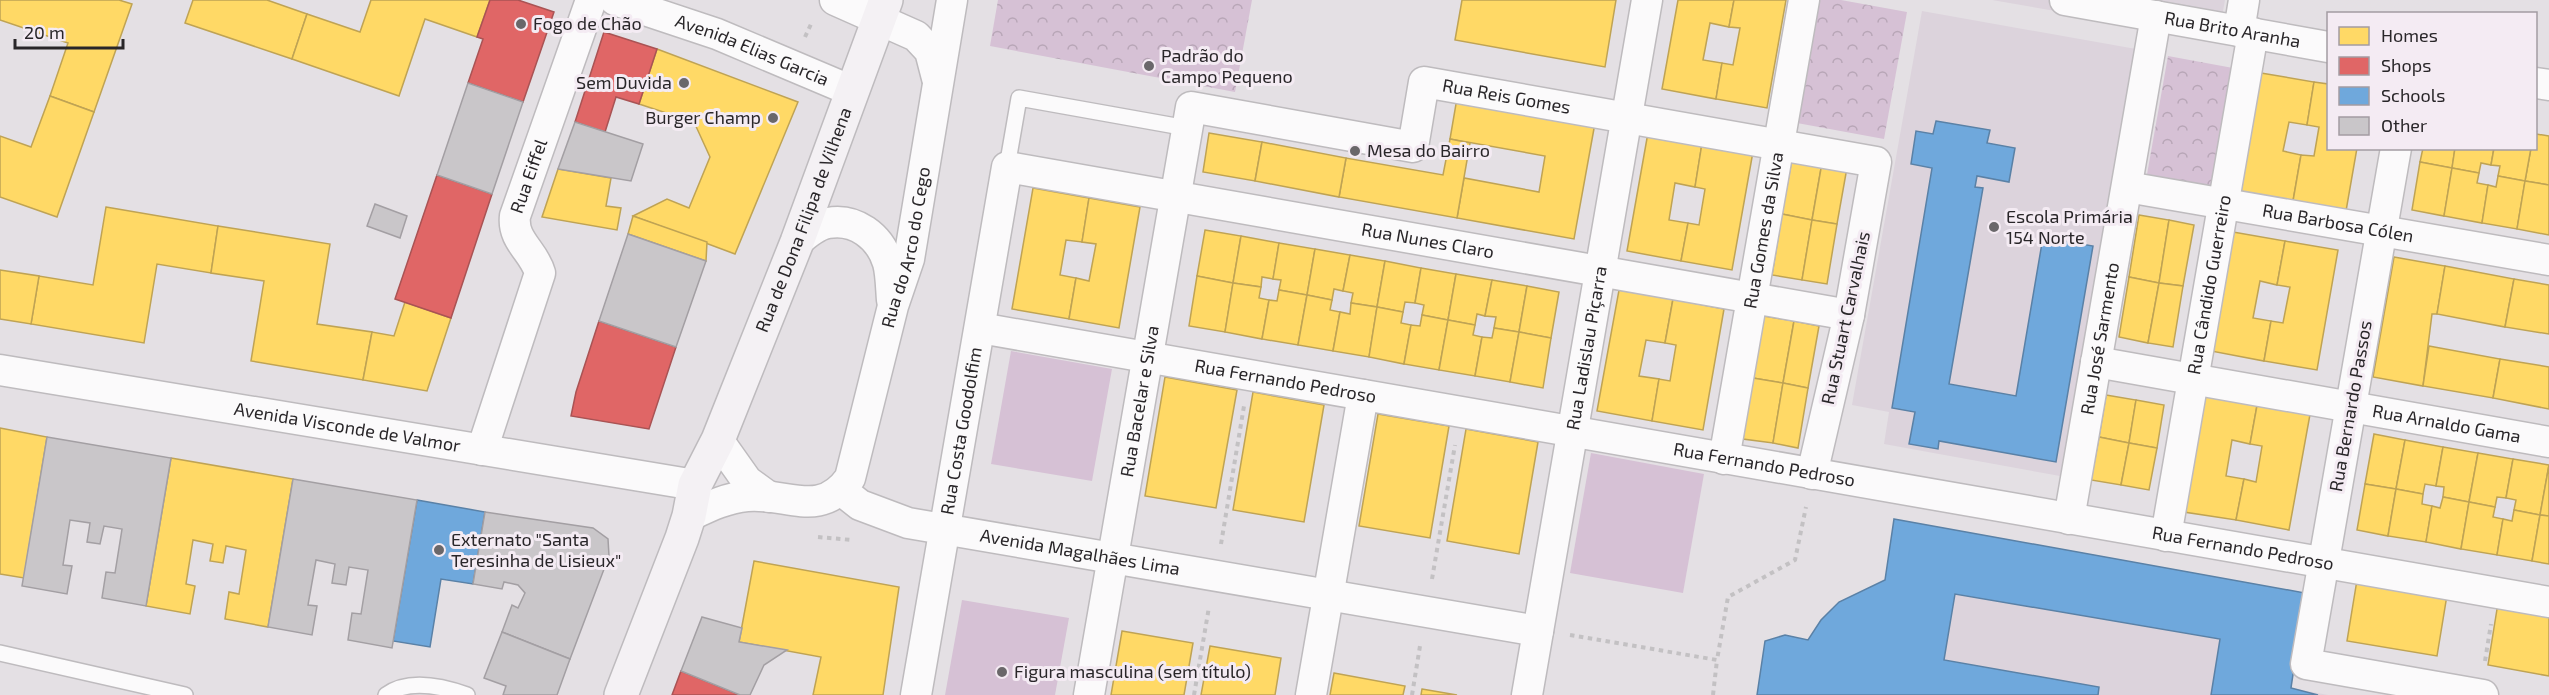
<svg xmlns="http://www.w3.org/2000/svg" width="2549" height="695" font-family="'Exo 2',sans-serif">
  <style>
    .built { fill: #dcd3dc }
    .forest { fill: url(#forest-crowns) }
    .garden { fill: #d6c1d5 }
    .homes { fill: #ffd966; stroke: #bfa354; stroke-width: 1.5 }
    .shops { fill: #e06666; stroke: #a95354; stroke-width: 1.5 }
    .schools { fill: #6fa8dc; stroke: #5a81a6; stroke-width: 1.5 }
    .building { fill: #c9c6c9; stroke: #a39fa3; stroke-width: 1.5 }
    .lines { fill: none; stroke-linecap: round; stroke-linejoin: round }
    .lane-casing { stroke: #bebbbe; stroke-width: 18 }
    .street-casing { stroke: #bebbbe; stroke-width: 33 }
    .secondary-casing { stroke: #bebbbe; stroke-width: 36 }
    .path { stroke: #c3c1c3; stroke-width: 4; stroke-dasharray: 4.5 4.5; stroke-linecap: butt }
    .lane { stroke: #fbfafb; stroke-width: 15 }
    .street { stroke: #fbfafb; stroke-width: 30 }
    .secondary { stroke: #f4f1f4; stroke-width: 33 }
    .poi-dot { fill: #6a676a; stroke: #f4ebf3; stroke-width: 2 }
    .labels { text-anchor: middle; stroke-width: 6; stroke-linejoin: round; paint-order: stroke }
    .poi-label { font-size: 18px; fill: #292629; stroke: #f4ebf3; text-anchor: start }
    .street-label { font-size: 18px; fill: #292629; stroke: #f4ebf3 }
  </style>
  <defs>
    <pattern id="forest-crowns" width="20" height="18" patternUnits="userSpaceOnUse" patternTransform="scale(1.5)"><rect width="20" height="18" fill="#d6c1d5"/><path d="M2 6a3 3 0 1 1 6 0M12 15a3 3 0 1 1 6 0" fill="none" stroke="#b8a6b7"/></pattern>
  </defs>
  <rect width="100%" height="100%" fill="#e4e0e4"/>
  <!-- built -->
  <g class="built">
    <polygon points="1992,0 2225,0 2218,39"/>
    <polygon points="1922,11 2136,49 2060,476 1884,444 1889,412 1852,405"/>
    <polygon points="1894,519 2305,593 2291,688 2328,695 1757,695 1765,641 1785,635 1808,640 1821,620 1839,602 1885,580"/>
  </g>
  <!-- forest -->
  <g class="forest">
    <polygon points="998,0 1252,0 1235,92 990,46"/>
    <polygon points="1820,0 1841,0 1907,12 1884,139 1797,123"/>
    <polygon points="2168,56 2233,68 2210,192 2146,180"/>
  </g>
  <!-- garden -->
  <g class="garden">
    <polygon points="1011,351 1112,369 1092,481 991,464"/>
    <polygon points="1591,453 1704,474 1683,593 1570,573"/>
    <polygon points="962,600 1069,618 1055,695 945,695"/>
  </g>
  <!-- homes -->
  <g class="homes">
    <polygon points="0,0 119,0 132,4 94,112 50,96 68,43 0,20"/>
    <polygon points="193,0 267,0 307,14 292,59 185,23"/>
    <polygon points="371,0 490,0 477,37 425,19 399,96 292,59 307,14 360,32"/>
    <polygon points="1462,0 1616,0 1605,67 1455,40"/>
    <polygon points="1678,0 1734,0 1729,27 1710,23 1703,60 1722,63 1716,99 1662,89"/>
    <polygon points="1734,0 1786,0 1767,108 1716,99 1722,63 1733,65 1740,28 1729,27"/>
    <polygon points="657,49 798,102 735,254 633,216 667,199 689,208 710,157 694,122 639,104"/>
    <polygon points="2261,73 2314,82 2307,125 2289,122 2283,151 2301,155 2293,201 2240,192"/>
    <polygon points="2314,82 2328,84 2328,148 2357,148 2346,211 2293,201 2301,155 2314,156 2319,127 2307,125"/>
    <polygon points="50,96 94,112 57,217 0,197 0,136 31,147"/>
    <polygon points="1457,98 1595,123 1574,239 1457,218 1464,178 1539,192 1545,156 1450,139"/>
    <polygon points="1649,127 1703,137 1695,187 1675,183 1669,220 1688,223 1681,261 1627,251"/>
    <polygon points="1209,133 1262,142 1255,181 1203,172"/>
    <polygon points="2536,134 2549,136 2549,185 2525,181 2531,148 2536,148"/>
    <polygon points="1703,137 1754,146 1732,270 1681,261 1688,223 1699,225 1705,189 1695,187"/>
    <polygon points="1450,139 1470,143 1457,218 1339,197 1346,158 1443,175"/>
    <polygon points="1262,142 1346,158 1339,197 1255,181"/>
    <polygon points="2423,148 2455,148 2452,168 2420,162"/>
    <polygon points="2455,148 2494,148 2491,165 2481,163 2479,173 2452,168"/>
    <polygon points="2494,148 2531,148 2525,181 2498,176 2500,166 2491,165"/>
    <polygon points="1793,153 1823,157 1812,220 1782,214"/>
    <polygon points="1823,157 1848,162 1837,224 1812,220"/>
    <polygon points="2420,162 2452,168 2444,216 2412,210"/>
    <polygon points="2452,168 2479,173 2477,183 2488,185 2482,223 2444,216"/>
    <polygon points="558,169 611,178 606,206 621,208 617,230 542,217"/>
    <polygon points="2498,176 2525,181 2517,229 2482,223 2488,185 2496,187"/>
    <polygon points="2525,181 2549,185 2549,235 2517,229"/>
    <polygon points="1033,188 1089,198 1082,242 1066,240 1060,275 1076,278 1069,319 1012,309"/>
    <polygon points="1089,198 1140,207 1119,328 1069,319 1076,278 1089,281 1096,244 1082,242"/>
    <polygon points="106,207 218,226 211,273 157,264 144,343 31,324 39,276 93,285"/>
    <polygon points="1782,214 1812,220 1802,280 1772,275"/>
    <polygon points="2139,215 2169,220 2159,283 2129,277"/>
    <polygon points="633,216 707,242 706,261 628,234"/>
    <polygon points="1812,220 1837,224 1827,284 1802,280"/>
    <polygon points="2169,220 2194,225 2183,286 2159,283"/>
    <polygon points="218,226 330,244 317,324 372,332 363,380 251,361 264,281 211,273"/>
    <polygon points="1205,230 1241,236 1233,283 1197,276"/>
    <polygon points="2233,232 2285,241 2277,285 2260,281 2253,318 2271,321 2264,361 2211,351"/>
    <polygon points="1241,236 1279,243 1273,279 1262,277 1261,287 1233,283"/>
    <polygon points="2285,241 2338,250 2317,370 2264,361 2271,321 2283,323 2290,287 2277,285"/>
    <polygon points="1279,243 1315,249 1307,295 1279,290 1281,280 1273,279"/>
    <polygon points="1315,249 1350,255 1343,291 1334,289 1332,300 1307,295"/>
    <polygon points="1350,255 1385,261 1377,307 1351,303 1353,293 1343,291"/>
    <polygon points="2394,257 2445,266 2437,314 2432,314 2423,386 2373,377"/>
    <polygon points="1385,261 1421,268 1415,303 1405,302 1403,312 1377,307"/>
    <polygon points="2445,266 2514,279 2505,327 2437,314"/>
    <polygon points="1421,268 1456,274 1448,320 1422,315 1424,305 1415,303"/>
    <polygon points="0,270 39,276 31,324 0,319"/>
    <polygon points="1456,274 1492,280 1485,316 1477,314 1475,325 1448,320"/>
    <polygon points="1197,276 1233,283 1225,332 1189,326"/>
    <polygon points="2129,277 2159,283 2148,343 2119,337"/>
    <polygon points="2514,279 2549,285 2549,334 2505,327"/>
    <polygon points="1492,280 1527,286 1519,332 1494,328 1496,317 1485,316"/>
    <polygon points="1233,283 1261,287 1259,298 1269,300 1262,339 1225,332"/>
    <polygon points="2159,283 2183,286 2173,347 2148,343"/>
    <polygon points="1527,286 1559,292 1551,338 1519,332"/>
    <polygon points="1279,290 1307,295 1298,345 1262,339 1269,300 1277,301"/>
    <polygon points="1619,290 1673,299 1665,343 1646,340 1639,376 1659,379 1652,421 1597,411"/>
    <polygon points="1307,295 1332,300 1330,310 1340,312 1333,351 1298,345"/>
    <polygon points="1673,299 1724,309 1703,430 1652,421 1659,379 1670,381 1676,345 1665,343"/>
    <polygon points="405,302 451,318 427,391 363,380 372,332 394,336"/>
    <polygon points="1351,303 1377,307 1369,357 1333,351 1340,312 1350,314"/>
    <polygon points="1377,307 1403,312 1401,323 1411,325 1404,364 1369,357"/>
    <polygon points="1422,315 1448,320 1439,370 1404,364 1411,325 1420,326"/>
    <polygon points="1764,316 1794,321 1783,383 1753,378"/>
    <polygon points="1448,320 1475,325 1473,335 1482,337 1475,376 1439,370"/>
    <polygon points="1794,321 1819,326 1808,388 1783,383"/>
    <polygon points="1494,328 1519,332 1510,382 1475,376 1482,337 1492,338"/>
    <polygon points="1519,332 1551,338 1543,388 1510,382"/>
    <polygon points="2429,346 2500,359 2493,398 2423,386"/>
    <polygon points="2500,359 2549,367 2549,409 2493,398"/>
    <polygon points="1165,377 1237,390 1216,508 1145,496"/>
    <polygon points="1753,378 1783,383 1773,443 1743,439"/>
    <polygon points="1783,383 1808,388 1798,448 1773,443"/>
    <polygon points="2205,390 2258,400 2250,444 2232,440 2226,476 2244,479 2236,520 2184,512"/>
    <polygon points="1253,392 1324,405 1304,522 1233,510"/>
    <polygon points="2106,395 2136,400 2129,443 2099,437"/>
    <polygon points="2136,400 2164,405 2157,448 2129,443"/>
    <polygon points="2258,400 2311,409 2289,530 2236,520 2244,479 2256,482 2262,446 2250,444"/>
    <polygon points="1378,414 1449,426 1430,538 1359,526"/>
    <polygon points="0,428 47,437 24,578 0,574"/>
    <polygon points="1466,429 1538,442 1519,554 1447,541"/>
    <polygon points="2374,434 2405,440 2396,489 2365,484"/>
    <polygon points="2099,437 2129,443 2121,485 2091,480"/>
    <polygon points="2405,440 2443,447 2436,486 2425,484 2423,494 2396,489"/>
    <polygon points="2129,443 2157,448 2149,490 2121,485"/>
    <polygon points="2443,447 2478,453 2469,502 2443,497 2444,487 2436,486"/>
    <polygon points="2478,453 2513,459 2506,498 2497,497 2495,507 2469,502"/>
    <polygon points="171,458 293,479 268,627 225,619 229,592 239,594 246,550 226,546 223,563 210,561 213,544 193,540 186,584 195,586 190,614 146,606"/>
    <polygon points="2513,459 2549,465 2540,515 2514,510 2516,500 2506,498"/>
    <polygon points="2549,465 2549,516 2540,515"/>
    <polygon points="2365,484 2396,489 2388,536 2357,530"/>
    <polygon points="2396,489 2423,494 2422,504 2432,506 2426,542 2388,536"/>
    <polygon points="2443,497 2469,502 2461,549 2426,542 2432,506 2440,508"/>
    <polygon points="2469,502 2495,507 2493,517 2503,519 2497,555 2461,549"/>
    <polygon points="2514,510 2540,515 2532,561 2497,555 2503,519 2512,521"/>
    <polygon points="2540,515 2549,516 2549,564 2532,561"/>
    <polygon points="754,561 899,587 883,695 813,695 821,657 739,642"/>
    <polygon points="2357,580 2447,595 2437,656 2347,641"/>
    <polygon points="2498,603 2549,612 2549,676 2488,665"/>
    <polygon points="1122,631 1193,643 1184,695 1111,695"/>
    <polygon points="1210,646 1281,658 1275,695 1201,695"/>
    <polygon points="1334,673 1405,686 1403,695 1330,695"/>
    <polygon points="1422,689 1457,695 1421,695"/>
  </g>
  <!-- shops -->
  <g class="shops">
    <polygon points="490,0 518,0 554,12 523,102 468,83 483,39 477,37"/>
    <polygon points="604,32 657,49 639,104 616,97 605,132 575,122"/>
    <polygon points="437,175 492,194 451,318 395,299"/>
    <polygon points="599,321 676,347 649,429 571,416 576,392"/>
    <polygon points="681,671 740,695 672,695"/>
  </g>
  <!-- schools -->
  <g class="schools">
    <polygon points="1936,121 1990,130 1987,143 2015,148 2009,182 1977,176 1975,187 1983,188 1949,384 2016,396 2043,237 2093,246 2056,462 1939,441 1938,449 1909,444 1915,412 1892,408 1932,168 1911,164 1916,131 1933,134"/>
    <polygon points="417,500 485,512 473,584 441,579 430,647 393,641"/>
    <polygon points="1894,519 2305,593 2291,688 2318,695 2211,695 2220,639 1955,594 1944,660 2099,687 2098,695 1757,695 1765,641 1785,635 1808,640 1821,620 1839,602 1885,580"/>
  </g>
  <!-- building -->
  <g class="building">
    <polygon points="468,83 523,102 492,194 437,175"/>
    <polygon points="575,122 643,144 631,181 558,169"/>
    <polygon points="375,204 407,216 400,238 367,226"/>
    <polygon points="628,234 706,261 676,347 599,321"/>
    <polygon points="47,437 171,458 146,606 102,598 106,572 115,573 122,529 104,526 100,544 87,542 90,523 70,520 63,565 72,566 67,594 22,586"/>
    <polygon points="293,479 417,500 392,648 348,640 352,613 361,614 368,570 349,567 346,585 332,583 335,564 316,560 308,605 317,606 312,635 268,627"/>
    <polygon points="485,512 593,528 608,539 609,556 570,659 502,632 512,605 518,608 525,593 518,585 504,582 502,589 473,584"/>
    <polygon points="702,617 742,628 739,642 787,650 764,665 750,695 740,695 681,671"/>
    <polygon points="502,632 570,659 557,695 503,695 506,686 484,678"/>
  </g>
  <g class="lines">
    <!-- lane casing -->
    <g class="lane-casing">
      <g id="lane">
        <polyline points="1007,167 1019,98 1187,128"/>
        <polyline points="0,653 185,695"/>
        <path d="M386,695C409,678 442,686 467,695"/>
      </g>
    </g>
    <!-- street casing -->
    <g class="street-casing">
      <g id="street">
        <path id="s1" d="M615,0L717,34L852,91"/>
        <polyline points="835,0 916,36 930,51 937,78"/>
        <path id="s2" d="M2065,0L2328,47"/>
        <polyline points="2239,31 2244,0"/>
        <polyline points="2536,83 2549,85"/>
        <polyline points="2396,148 2306,664 2483,695"/>
        <path id="s3" d="M2127,187L2549,260"/>
        <path d="M797,242C806,234 816,225 828,223C855,218 880,236 888,263C891,274 891,288 892,300"/>
        <path id="s4" d="M980,328L2549,602"/>
        <path id="s5" d="M2096,362L2549,442"/>
        <path id="s6" d="M0,370L695,485"/>
        <polyline points="718,440 747,481 769,497"/>
        <path id="s7" d="M482,450L540,273C534,251 512,241 515,216L591,0"/>
        <path id="s8" d="M1724,459L1804,0"/>
        <path id="s9" d="M841,490L860,505L908,523L1538,631"/>
        <path id="s10" d="M689,516C708,507 726,498 747,496C787,492 820,520 850,478L893,306L909,259L952,0"/>
        <path id="s11" d="M2069,519L2156,16"/>
        <path id="s12" d="M2166,536L2253,33"/>
        <path id="s13" d="M916,695L1007,167L1849,315"/>
        <path id="s14" d="M1089,695L1191,107L1413,147L1424,82L1876,162L1849,315L1812,474"/>
        <polyline points="1311,695 1363,395"/>
        <path id="s15" d="M1527,695L1647,0"/>
      </g>
    </g>
    <!-- secondary casing -->
    <g class="secondary-casing">
      <g id="secondary">
        <path id="s16" d="M621,695L682,538L689,516L695,485L718,440L797,242L886,0"/>
      </g>
    </g>
    <!-- path -->
    <g class="path">
      <polyline points="805,37 812,22"/>
      <polyline points="818,537 852,540"/>
      <polyline points="1221,544 1244,406"/>
      <polyline points="1432,579 1455,445"/>
      <polyline points="1570,635 1717,660 1728,597 1795,560 1806,507"/>
      <polyline points="2485,661 2491,624"/>
      <polyline points="1194,695 1209,607"/>
      <polyline points="1412,695 1420,646"/>
      <polyline points="1713,695 1717,660"/>
    </g>
    <!-- lane -->
    <use href="#lane" class="lane"/>
    <!-- street -->
    <use href="#street" class="street"/>
    <!-- secondary -->
    <use href="#secondary" class="secondary"/>
  </g>
  <!-- markers -->
  <g class="poi-dot">
    <circle cx="521" cy="24" r="6"/>
    <circle cx="1149" cy="66" r="6"/>
    <circle cx="684" cy="83" r="6"/>
    <circle cx="773" cy="118" r="6"/>
    <circle cx="1355" cy="151" r="6"/>
    <circle cx="1994" cy="227" r="6"/>
    <circle cx="439" cy="550" r="6"/>
    <circle cx="1002" cy="672" r="6"/>
  </g>
  <g class="labels">
    <!-- poi labels -->
    <g class="poi-label">
      <text x="533" y="30">Fogo de Chão</text>
      <text x="1161" y="62">Padrão do<tspan x="1161" dy="21">Campo Pequeno</tspan></text>
      <text x="672" y="89" text-anchor="end">Sem Duvida</text>
      <text x="761" y="124" text-anchor="end">Burger Champ</text>
      <text x="1367" y="157">Mesa do Bairro</text>
      <text x="2006" y="223">Escola Primária<tspan x="2006" dy="21">154 Norte</tspan></text>
      <text x="451" y="546">Externato "Santa<tspan x="451" dy="21">Teresinha de Lisieux"</tspan></text>
      <text x="1014" y="678">Figura masculina (sem título)</text>
    </g>
    <!-- street labels -->
    <g class="street-label">
      <text dy="6" stroke="none"><textPath href="#s2" startOffset="170">Rua Brito Aranha</textPath></text>
      <text dy="6" stroke="none"><textPath href="#s1" startOffset="146">Avenida Elias Garcia</textPath></text>
      <text dy="6" stroke="none"><textPath href="#s14" startOffset="972">Rua Reis Gomes</textPath></text>
      <text dy="6" stroke="none"><textPath href="#s7" startOffset="292">Rua Eiffel</textPath></text>
      <text dy="6" stroke="none"><textPath href="#s16" startOffset="510">Rua de Dona Filipa de Vilhena</textPath></text>
      <text dy="6" stroke="none"><textPath href="#s3" startOffset="214">Rua Barbosa Cólen</textPath></text>
      <text dy="6" stroke="none"><textPath href="#s8" startOffset="232">Rua Gomes da Silva</textPath></text>
      <text dy="6" stroke="none"><textPath href="#s13" startOffset="963">Rua Nunes Claro</textPath></text>
      <text dy="6" stroke="none"><textPath href="#s10" startOffset="411">Rua do Arco do Cego</textPath></text>
      <text dy="6" stroke="none"><textPath href="#s12" startOffset="255">Rua Cândido Guerreiro</textPath></text>
      <text transform="translate(1846 318) rotate(-78)" y="6">Rua Stuart Carvalhais</text>
      <text dy="6" stroke="none"><textPath href="#s11" startOffset="183">Rua José Sarmento</textPath></text>
      <text dy="6" stroke="none"><textPath href="#s15" startOffset="352">Rua Ladislau Piçarra</textPath></text>
      <text dy="6" stroke="none"><textPath href="#s4" startOffset="310">Rua Fernando Pedroso</textPath></text>
      <text dy="6" stroke="none"><textPath href="#s14" startOffset="298">Rua Bacelar e Silva</textPath></text>
      <text transform="translate(2351 406) rotate(-80)" y="6">Rua Bernardo Passos</text>
      <text dy="6" stroke="none"><textPath href="#s5" startOffset="356">Rua Arnaldo Gama</textPath></text>
      <text dy="6" stroke="none"><textPath href="#s6" startOffset="352">Avenida Visconde de Valmor</textPath></text>
      <text dy="6" stroke="none"><textPath href="#s13" startOffset="268">Rua Costa Goodolfim</textPath></text>
      <text dy="6" stroke="none"><textPath href="#s4" startOffset="796">Rua Fernando Pedroso</textPath></text>
      <text dy="6" stroke="none"><textPath href="#s4" startOffset="1282">Rua Fernando Pedroso</textPath></text>
      <text dy="6" stroke="none"><textPath href="#s9" startOffset="250">Avenida Magalhães Lima</textPath></text>
    </g>
  </g>
  <!-- legend -->
  <rect x="2327" y="12" width="210" height="138" fill="#f4ebf3" stroke="#a39ca2" stroke-width="1.5"/>
  <rect x="2339" y="27" width="30" height="18" fill="#ffd966" stroke="#a39ca2" stroke-width="1.5"/>
  <text x="2381" y="42" font-size="18" fill="#292629">Homes</text>
  <rect x="2339" y="57" width="30" height="18" fill="#e06666" stroke="#a39ca2" stroke-width="1.5"/>
  <text x="2381" y="72" font-size="18" fill="#292629">Shops</text>
  <rect x="2339" y="87" width="30" height="18" fill="#6fa8dc" stroke="#a39ca2" stroke-width="1.5"/>
  <text x="2381" y="102" font-size="18" fill="#292629">Schools</text>
  <rect x="2339" y="117" width="30" height="18" fill="#c9c6c9" stroke="#a39ca2" stroke-width="1.5"/>
  <text x="2381" y="132" font-size="18" fill="#292629">Other</text>
  <!-- scale -->
  <path d="M15 39v9h108v-9" fill="none" stroke="#292629" stroke-width="3"/>
  <text x="24" y="39" font-size="18" fill="#292629" stroke="#f4ebf3" stroke-width="4.5" paint-order="stroke">20 m</text>
</svg>
